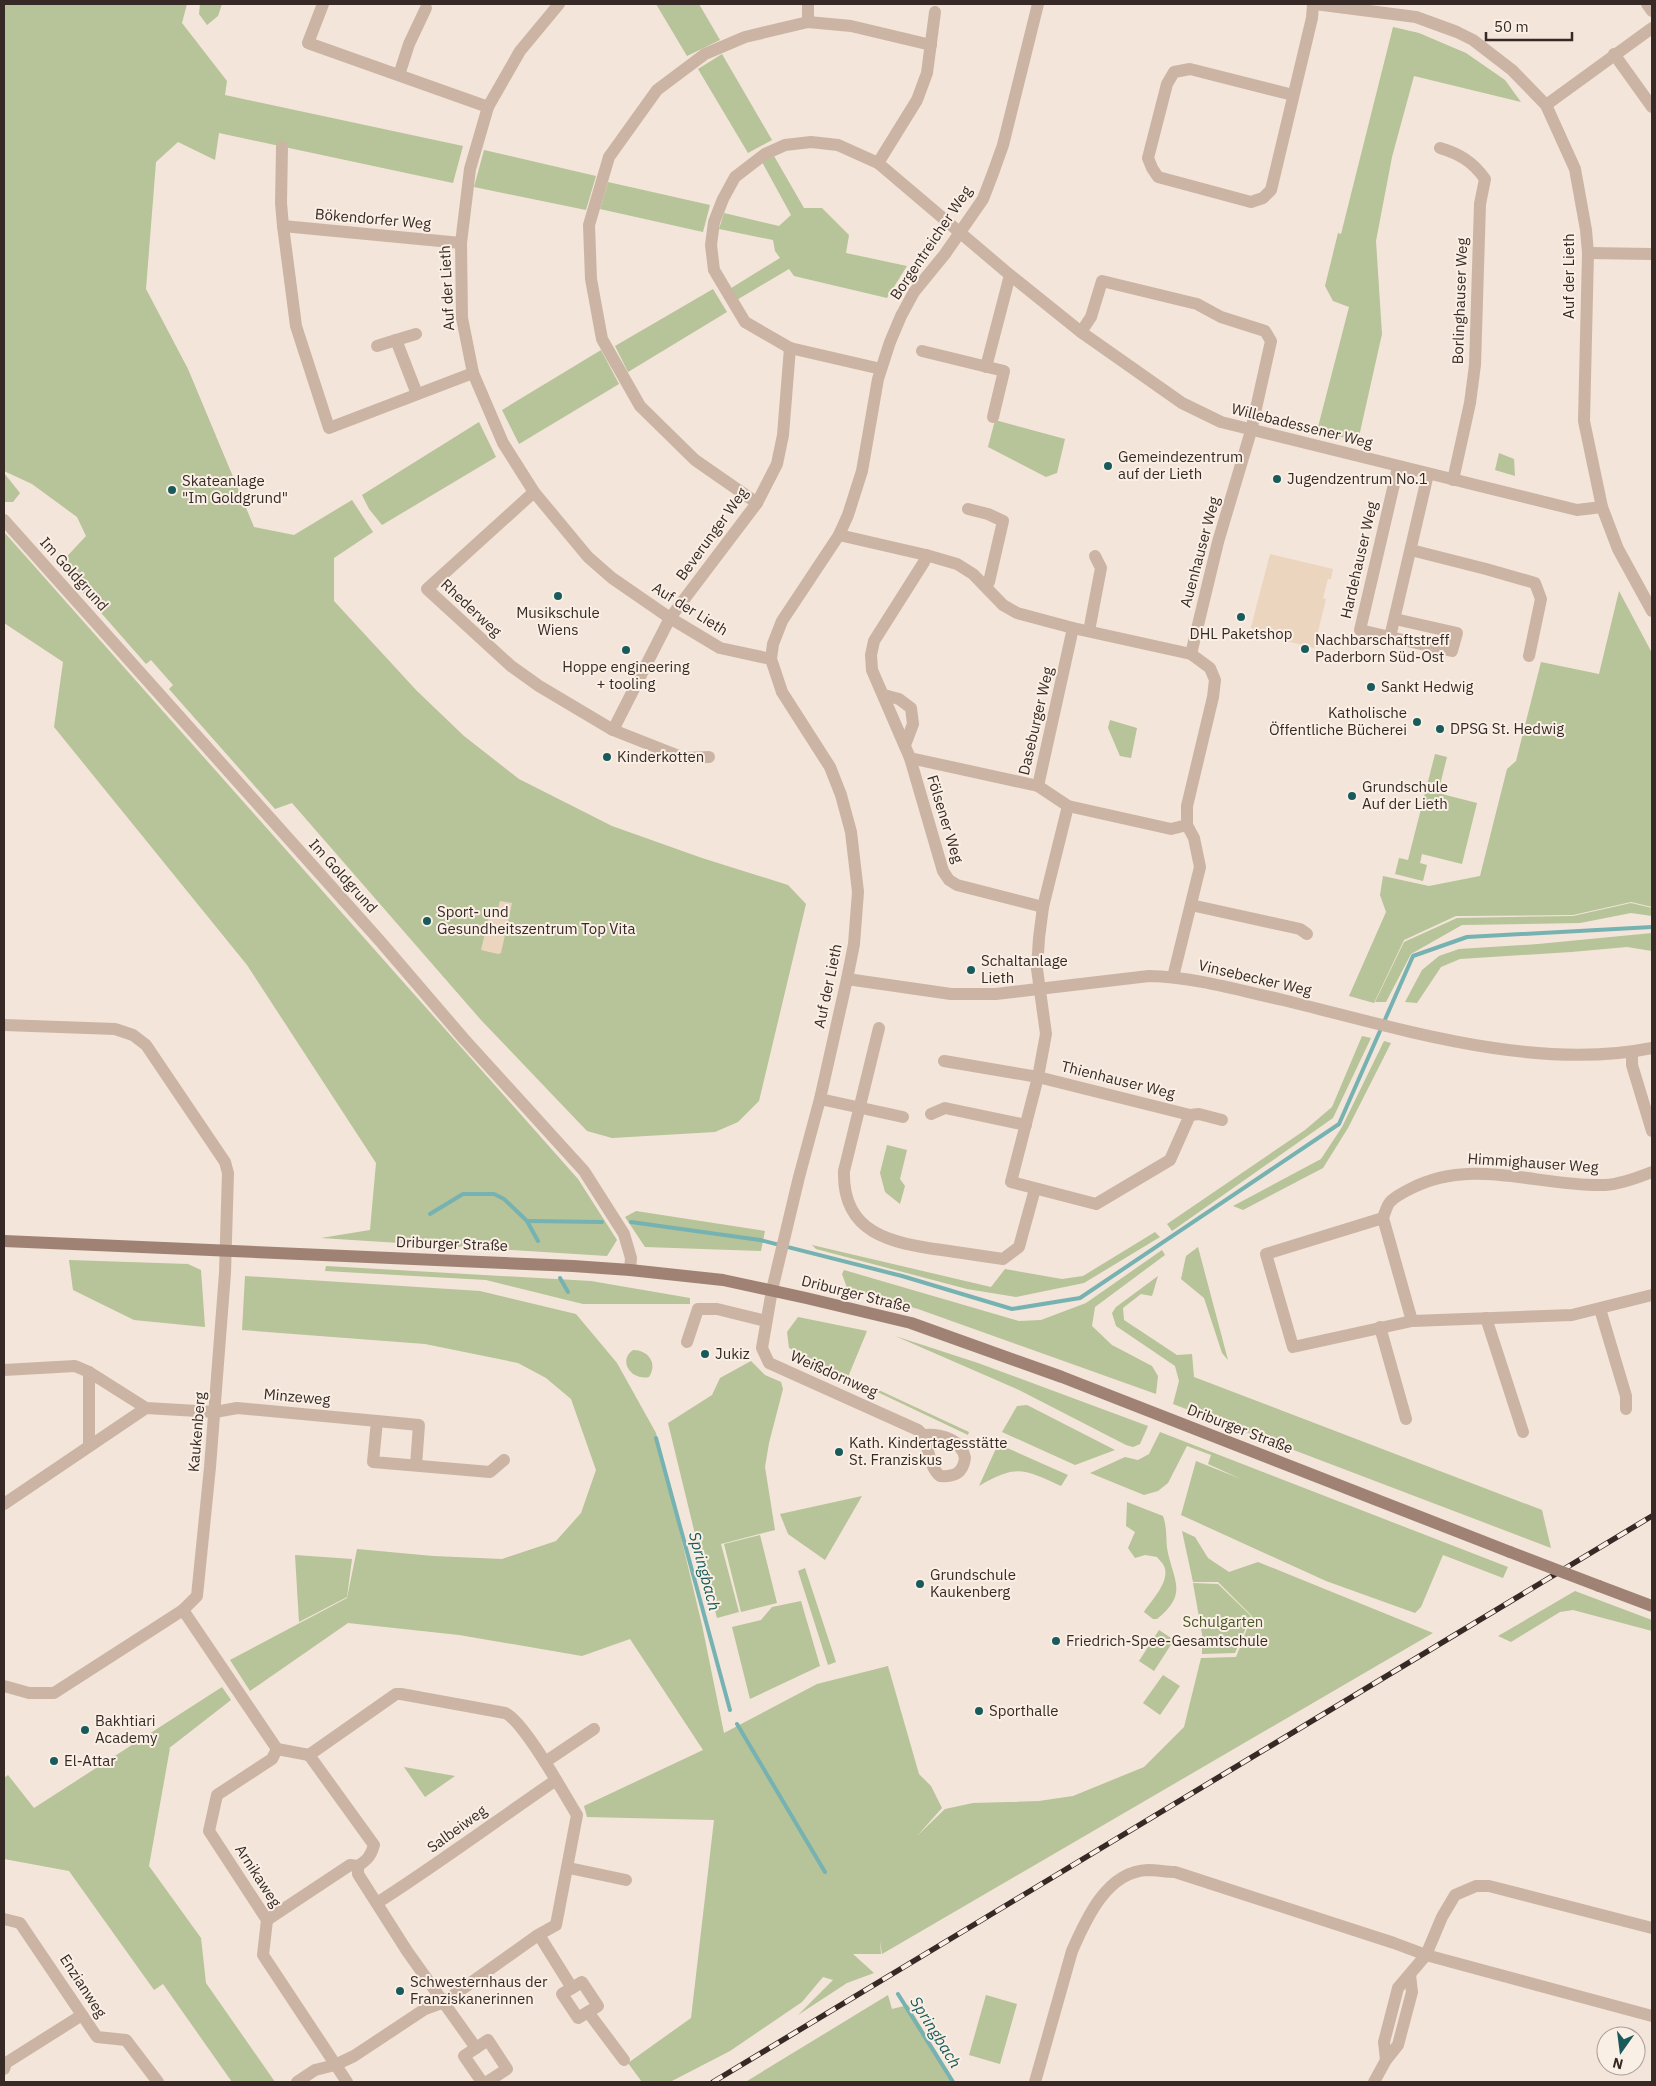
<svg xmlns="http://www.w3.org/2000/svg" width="1656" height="2086" font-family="'IBM Plex Sans',sans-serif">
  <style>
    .green { fill: #b7c398 }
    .plaza { fill: #ecd5be }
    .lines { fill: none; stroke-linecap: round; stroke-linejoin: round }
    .stream { stroke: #76b2b1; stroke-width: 4 }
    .street { stroke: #ccb4a4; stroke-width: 12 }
    .secondary { stroke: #a08275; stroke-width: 12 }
    .rail-casing { stroke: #372a26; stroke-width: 5.5 }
    .rail { stroke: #faefe5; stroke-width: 4; stroke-dasharray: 11; stroke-linecap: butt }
    .secondary-bridge { stroke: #a08275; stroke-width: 12 }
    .poi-dot { fill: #195b5b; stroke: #faefe5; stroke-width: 2 }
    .labels { text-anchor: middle; stroke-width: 4; stroke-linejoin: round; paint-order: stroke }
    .street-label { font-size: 15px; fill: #372a26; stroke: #faefe5 }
    .poi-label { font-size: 15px; fill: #372a26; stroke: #faefe5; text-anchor: start }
    .park-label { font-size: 15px; fill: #495728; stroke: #faefe5 }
    .water-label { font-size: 16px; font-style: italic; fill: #195b5b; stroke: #faefe5 }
  </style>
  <rect width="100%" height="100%" fill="#f3e5d9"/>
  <!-- green -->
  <g class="green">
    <polygon points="4,4 187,4 182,23 227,81 225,95 463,146 453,183 219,133 215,160 178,142 156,162 146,289 188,369 254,527 294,535 352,500 373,532 334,558 334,601 417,691 464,736 519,779 612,826 702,858 788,885 806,904 759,1101 738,1122 715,1132 612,1138 587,1131 481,1020 292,803 275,809 169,689 173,685 151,660 146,664 59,565 86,536 77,517 32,484 4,471"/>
    <polygon points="200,4 222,4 218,16 207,25 199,14"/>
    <polygon points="656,4 699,4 720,40 687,56"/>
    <polygon points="1393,27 1419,33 1466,53 1505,80 1521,102 1414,76 1392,157 1376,241 1382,334 1358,441 1317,431 1349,307 1333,301 1325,286 1338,233 1341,234"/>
    <polygon points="722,54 772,140 748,153 698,69"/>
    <polygon points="484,150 596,176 586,210 474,187"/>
    <polygon points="774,156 804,208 822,208 849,235 846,253 907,266 887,298 794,276 789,269 735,301 728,290 780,258 775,251 773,240 719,229 724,213 779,226 791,215 762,162"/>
    <polygon points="608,182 710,205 703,232 600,209"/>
    <polygon points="713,289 727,312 628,372 615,346"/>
    <polygon points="601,350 619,384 519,444 502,410"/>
    <polygon points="995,420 1065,439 1057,473 1046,477 988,447"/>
    <polygon points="479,422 496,457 382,525 369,509 362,495"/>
    <polygon points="1499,453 1514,459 1515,476 1495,470"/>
    <polygon points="4,473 20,493 13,502 4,502"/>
    <polygon points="4,532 578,1179 617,1240 607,1256 321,1238 370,1230 376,1163 247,965 54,727 63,662 4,623"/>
    <polygon points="1619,591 1652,653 1652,907 1631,902 1573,915 1456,916 1404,940 1374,1003 1349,996 1386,912 1380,895 1383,876 1429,886 1480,876 1507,769 1516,761 1541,662 1599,674"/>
    <polygon points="1110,720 1137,728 1131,758 1120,756 1108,728"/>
    <polygon points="1435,754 1447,757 1438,793 1477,803 1462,864 1422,854 1420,863 1427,865 1423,881 1395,874 1399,858 1408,860"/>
    <polygon points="1631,903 1652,908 1652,916 1631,913 1580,923 1462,925 1411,954 1386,1002 1375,1002 1404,942 1457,918 1573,916"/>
    <polygon points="1652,933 1652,951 1627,947 1571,952 1460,959 1441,967 1417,1003 1405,1002 1422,970 1439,956 1459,949 1538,944"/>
    <polygon points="1362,1036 1371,1038 1333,1118 1172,1231 1167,1224 1305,1130 1332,1107"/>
    <polygon points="1384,1041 1391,1043 1348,1128 1323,1168 1243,1210 1233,1206 1321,1159 1342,1127"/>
    <polygon points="887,1145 907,1150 900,1179 905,1186 900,1204 885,1192 880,1173"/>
    <polygon points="636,1211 765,1231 761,1251 645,1247 625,1217"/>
    <polygon points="1155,1232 1160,1237 1084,1283 1016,1297 967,1289 816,1249 812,1245 991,1287 1005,1269 1062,1279 1083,1276"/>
    <polygon points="1198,1247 1228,1360 1222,1353 1204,1298 1181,1279 1186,1256"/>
    <polygon points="1162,1250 1165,1255 1095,1307 1092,1326 1112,1345 1152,1366 1158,1376 1156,1394 918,1309 847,1288 842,1274 844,1270 1019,1321 1041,1320 1086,1303"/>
    <polygon points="69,1260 188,1264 201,1270 205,1327 134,1320 73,1290"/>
    <polygon points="326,1266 591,1281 690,1298 690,1304 583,1304 486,1280 325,1271"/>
    <polygon points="245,1276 480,1291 576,1314 617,1363 656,1433 702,1625 724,1733 817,1684 888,1666 919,1774 931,1786 942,1808 917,1836 945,1809 973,1803 1039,1801 1073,1796 1144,1767 1184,1727 1201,1658 1236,1657 1252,1616 1218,1582 1193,1582 1182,1531 1195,1537 1208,1558 1229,1572 1258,1562 1433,1633 882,1954 880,1941 881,1954 853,1954 874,1973 847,1983 798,2015 833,1980 823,1977 802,2002 730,2051 670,2082 642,2082 628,2063 691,2018 714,1820 587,1817 584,1806 703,1750 630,1639 582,1656 459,1635 348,1623 250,1691 230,1660 347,1598 357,1549 433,1556 502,1559 556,1541 581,1513 596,1470 571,1399 546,1378 518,1363 425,1344 242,1330"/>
    <polygon points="1158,1276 1152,1296 1141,1294 1123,1308 1124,1320 1177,1355 1192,1354 1194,1377 1542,1510 1551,1548 1173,1404 1179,1381 1175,1366 1116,1326 1112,1313 1116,1307"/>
    <polygon points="798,1317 867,1331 848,1377 789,1348 787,1332"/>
    <polygon points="895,1336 978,1363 1148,1426 1140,1444 1133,1447 1126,1445 1019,1390"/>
    <path d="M633,1350C648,1350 658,1363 649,1377C632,1381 617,1361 633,1350Z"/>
    <polygon points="751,1361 765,1375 781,1382 783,1389 769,1443 765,1467 775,1530 721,1544 739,1612 717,1618 694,1530 668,1423 712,1395 720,1378"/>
    <polygon points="870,1386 969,1432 968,1435 869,1388"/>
    <polygon points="1027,1405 1115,1450 1075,1465 1002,1432 1017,1406"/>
    <polygon points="1160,1432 1508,1567 1503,1578 1443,1555 1421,1607 1415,1613 1326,1581 1181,1515 1196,1461 1241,1479 1208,1464 1211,1455 1187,1446 1168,1483 1158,1491 1144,1495 1090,1473 1125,1457 1138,1460 1149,1454"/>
    <path d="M998,1444L1068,1475L1061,1486C1023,1469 1017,1464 979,1486Z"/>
    <polygon points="862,1496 825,1560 788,1534 780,1514"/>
    <path d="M1127,1502L1163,1516C1167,1527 1166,1537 1167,1548C1173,1581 1189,1593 1157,1619H1153L1144,1612C1151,1601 1171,1581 1164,1566C1163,1563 1159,1560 1157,1557L1145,1555L1135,1558L1128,1548L1135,1532L1126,1526Z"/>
    <polygon points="760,1535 777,1603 741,1612 724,1544"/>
    <polygon points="295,1555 352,1559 347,1597 299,1622"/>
    <polygon points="805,1568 836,1662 828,1665 798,1571"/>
    <polygon points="1193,1583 1218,1584 1251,1616 1235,1653 1202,1654 1202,1634"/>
    <polygon points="1575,1591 1652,1620 1652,1631 1573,1610 1560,1612 1511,1642 1498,1636"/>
    <polygon points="801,1601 820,1666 750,1699 732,1627 761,1620 772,1607"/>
    <polygon points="1159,1630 1174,1640 1154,1671 1139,1661"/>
    <polygon points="1163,1675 1180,1686 1160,1715 1143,1703"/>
    <polygon points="222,1687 231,1700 168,1749 170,1748 149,1866 201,1938 206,1983 275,2082 232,2082 163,1984 154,1990 69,1871 4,1859 4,1778 8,1775 34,1808"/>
    <polygon points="404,1767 455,1776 425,1797"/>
    <polygon points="888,1995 892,2009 908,2005 955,2082 747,2081"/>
    <polygon points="986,1995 1017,2004 1000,2064 969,2055"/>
  </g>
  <!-- plaza -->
  <g class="plaza">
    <polygon points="1270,554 1333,569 1331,579 1328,579 1323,598 1326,599 1314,648 1255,633 1251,627"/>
    <polygon points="500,901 512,903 501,953 498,954 481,950 489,916 496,917"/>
  </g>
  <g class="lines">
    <!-- stream -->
    <g class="stream">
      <polyline points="430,1214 463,1194 494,1194 504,1199 527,1221 538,1241"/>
      <polyline points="527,1221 602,1222"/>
      <polyline points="631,1222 760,1240 902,1276 1012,1309 1080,1298 1339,1124 1413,956 1467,937 1652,927"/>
      <polyline points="560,1278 568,1292"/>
      <polyline points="656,1438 730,1710"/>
      <polyline points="737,1724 825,1872"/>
      <polyline points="898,1994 953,2082"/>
    </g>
    <!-- street -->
    <g class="street">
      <polyline points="323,4 308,43 488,107"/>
      <polyline points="559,4 520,51 488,107 470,169 461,243 462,318 473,373 503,443 534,492 588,557 612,578 670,618 720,648 771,659"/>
      <polyline points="808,4 808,22"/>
      <polyline points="1315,4 1416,17 1457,32 1473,40 1512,70 1546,105 1575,169 1586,230 1588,253 1584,421 1602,507 1618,549 1652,611"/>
      <polyline points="1647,4 1652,11"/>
      <polyline points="1614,54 1652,107"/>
      <polyline points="399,75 409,44 426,8"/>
      <polyline points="1293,95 1190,69 1174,72 1167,84 1148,158 1152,168 1158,177 1251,202 1263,198 1271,190 1312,18 1313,4"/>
      <polyline points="1546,105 1652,28"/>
      <polyline points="282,147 281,203 283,226"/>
      <path d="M1440,148C1460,154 1473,162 1485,179L1480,204L1475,365L1470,403L1453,480"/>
      <polyline points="878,163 917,100 927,73 935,12"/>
      <polyline points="461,243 283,226 296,326 329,428 473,373"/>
      <polyline points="1588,253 1652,254"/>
      <polyline points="1081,332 1091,317 1102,281 1197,304 1221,317 1265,331 1271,341 1251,431 1218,542 1191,654"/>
      <polyline points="416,334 396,340 417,394"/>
      <polyline points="377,346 396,340"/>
      <polyline points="922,351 1004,371 993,417"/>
      <polyline points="986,367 1010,275"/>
      <polyline points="881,369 790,348 745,322 714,270 711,245 714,222 723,199 735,177 765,154 785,145 811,142 838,145 878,163 1010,275 1081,332 1182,403 1221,422 1577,510 1602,507"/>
      <polyline points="1398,467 1360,630 1390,637 1428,474"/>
      <polyline points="534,492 427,589 511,666 539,686 613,730 670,618 757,503 777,464 783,435 790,348"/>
      <polyline points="757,503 695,460 640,406 602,339 591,279 589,225 609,157 657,90 705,54 745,37 808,22 851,26 931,45"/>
      <polyline points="968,509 988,514 1003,521 989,582 985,585"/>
      <polyline points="4,520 380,941 464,1039 584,1171 624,1234 631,1258 630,1270"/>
      <polyline points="839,535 926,555 957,564 973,574 1003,605 1017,613 1073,628 1191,654 1210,668 1215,680 1213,697 1187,806 1187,825 1194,838 1200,867 1173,977"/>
      <polyline points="1411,550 1486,569 1535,583 1541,599 1529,656"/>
      <polyline points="926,555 924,562 874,641 871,655 872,670 910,758 943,871 949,880 957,885 1043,907"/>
      <polyline points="1089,631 1101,568 1095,556"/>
      <polyline points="1390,637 1452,651 1457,633 1395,619"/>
      <polyline points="884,695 899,699 911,708 913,724 905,745"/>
      <polyline points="613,730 684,758 709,757"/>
      <polyline points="910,758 1038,786"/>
      <polyline points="1068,806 1171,829 1187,825"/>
      <polyline points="1191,905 1300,929 1307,934"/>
      <path d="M847,979L951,994H996L1149,976C1195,977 1238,990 1283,1000C1398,1028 1534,1072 1652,1048"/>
      <polyline points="4,1025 115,1029 133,1035 146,1045 225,1162 228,1173 225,1273 210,1467 197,1596 183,1610 54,1693 29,1693 4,1686"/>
      <path d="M879,1028L844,1171C842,1234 892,1243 942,1250C962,1253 983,1256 1003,1259L1019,1247L1035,1189"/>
      <polyline points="1632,1052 1632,1065 1652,1131"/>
      <polyline points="944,1061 1038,1077 1190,1115 1170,1160 1096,1204 1011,1182 1038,1077 1046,1034 1037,969 1039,938 1043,907 1068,806 1038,786 1073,628"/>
      <polyline points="820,1099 903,1117"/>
      <polyline points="931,1114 945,1108 1026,1125"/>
      <polyline points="1190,1115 1199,1114 1222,1120"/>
      <polyline points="1383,1218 1266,1254 1293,1347 1412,1321 1572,1315 1652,1295"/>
      <polyline points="1600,1309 1626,1396 1626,1409"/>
      <polyline points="1486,1318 1523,1432"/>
      <path d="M1412,1321L1383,1218C1385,1213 1387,1204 1391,1201C1396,1196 1404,1192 1410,1189C1473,1156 1538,1187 1605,1185C1621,1184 1637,1178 1652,1172"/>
      <polyline points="1380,1327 1406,1419"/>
      <polyline points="687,1342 698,1309 717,1309 766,1321"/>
      <polyline points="4,1370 75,1366 89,1372 146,1408"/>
      <polyline points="89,1372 89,1446"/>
      <polyline points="377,1421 419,1425 416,1465"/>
      <path d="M924,1435C942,1434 961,1439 965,1458C963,1473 955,1477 940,1476C926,1464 931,1442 918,1430L769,1363L762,1348L772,1290L799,1177L820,1099L847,979L854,944L858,892L851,832L841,795L830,767L782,692L771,659L773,644L782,621L839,535L848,515L862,471L878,379L890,342L901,316L914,292L945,254L983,199L993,173L1003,145L1038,4"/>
      <polyline points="4,1504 146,1408 215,1412 237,1408 377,1421 373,1462 490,1472 504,1460"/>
      <polyline points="183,1610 277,1749 272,1759 217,1795 209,1831 267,1920 263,1955 347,2082"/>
      <path d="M277,1749L309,1755L396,1694H401L505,1713C524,1721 564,1794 577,1815L556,1925L538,1935L444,2002L425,2009L354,2056L335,2065L315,2070L297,2082"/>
      <polyline points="545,1762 594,1729"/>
      <polyline points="358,1866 358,1874 407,1951 476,2048"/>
      <polyline points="569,1868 626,1880"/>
      <path d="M377,1903C438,1864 496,1821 556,1780"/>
      <polyline points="4,1919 20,1923 97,2037 126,2040 158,2082"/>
      <path d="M267,1920L350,1865L358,1866C367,1860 371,1856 374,1845L309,1755"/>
      <polyline points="539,1935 572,1988"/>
      <polygon points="582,1982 598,2006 578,2018 562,1994"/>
      <polyline points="588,2012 624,2060"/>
      <polyline points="1386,2060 1398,2045 1412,1992 1410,1975"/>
      <polyline points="4,2069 6,2063 82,2015"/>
      <polyline points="482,2082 464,2056 488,2040 507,2069 487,2082"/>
      <path d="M1035,2082L1072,1951C1086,1919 1107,1871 1148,1870C1157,1870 1166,1872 1175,1872L1394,1943L1426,1955L1652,2016"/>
      <polyline points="1374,2082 1386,2060 1384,2042 1398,1988 1426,1955 1442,1917 1455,1895 1476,1886 1489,1886 1652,1928"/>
    </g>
    <!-- secondary -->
    <g class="secondary">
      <polyline points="4,1241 573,1266 630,1270 723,1280 806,1298 911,1323 1062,1377 1510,1552"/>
      <polyline points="1599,1586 1652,1606"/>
    </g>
    <!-- rail casing -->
    <g class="rail-casing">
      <polyline id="rail" points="713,2082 1652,1516"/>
    </g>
    <!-- rail -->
    <use href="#rail" class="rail"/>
    <!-- secondary-bridge -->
    <polyline class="secondary-bridge" points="1510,1552 1599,1586"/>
  </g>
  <!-- markers -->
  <g class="poi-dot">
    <circle cx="1108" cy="466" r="5"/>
    <circle cx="1277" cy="479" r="5"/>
    <circle cx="172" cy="490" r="5"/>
    <circle cx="558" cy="596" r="5"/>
    <circle cx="1241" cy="617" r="5"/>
    <circle cx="1305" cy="649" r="5"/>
    <circle cx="626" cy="650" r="5"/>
    <circle cx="1371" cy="687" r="5"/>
    <circle cx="1417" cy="722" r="5"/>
    <circle cx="1440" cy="729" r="5"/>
    <circle cx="607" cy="757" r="5"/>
    <circle cx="1352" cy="796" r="5"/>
    <circle cx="427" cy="921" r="5"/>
    <circle cx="971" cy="970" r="5"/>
    <circle cx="705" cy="1354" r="5"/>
    <circle cx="839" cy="1452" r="5"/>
    <circle cx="920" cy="1584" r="5"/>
    <circle cx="1056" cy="1641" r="5"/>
    <circle cx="979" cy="1711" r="5"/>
    <circle cx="85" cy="1730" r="5"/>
    <circle cx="54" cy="1761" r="5"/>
    <circle cx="400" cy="1991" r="5"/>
  </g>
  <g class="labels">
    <!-- street labels -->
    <g class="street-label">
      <text transform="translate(373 219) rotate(5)" y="5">Bökendorfer Weg</text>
      <text transform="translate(931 243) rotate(-56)" y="5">Borgentreicher Weg</text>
      <text transform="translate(1569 276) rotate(-90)" y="5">Auf der Lieth</text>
      <text transform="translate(447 288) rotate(-93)" y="5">Auf der Lieth</text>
      <text transform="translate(1460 301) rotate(-88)" y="5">Borlinghauser Weg</text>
      <text transform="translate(1302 426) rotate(14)" y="5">Willebadessener Weg</text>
      <text transform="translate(712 534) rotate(-54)" y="5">Beverunger Weg</text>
      <text transform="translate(1200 552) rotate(-75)" y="5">Auenhauser Weg</text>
      <text transform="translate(1359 560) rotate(-77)" y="5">Hardehauser Weg</text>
      <text transform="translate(74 574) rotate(48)" y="5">Im Goldgrund</text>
      <text transform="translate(471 608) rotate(43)" y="5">Rhederweg</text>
      <text transform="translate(690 609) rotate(32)" y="5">Auf der Lieth</text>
      <text transform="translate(1036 721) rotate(-77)" y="5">Daseburger Weg</text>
      <text transform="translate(945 819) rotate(73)" y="5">Fölsener Weg</text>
      <text transform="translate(343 876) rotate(48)" y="5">Im Goldgrund</text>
      <text transform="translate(1255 978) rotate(13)" y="5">Vinsebecker Weg</text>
      <text transform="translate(828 986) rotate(-78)" y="5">Auf der Lieth</text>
      <text transform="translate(1118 1080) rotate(14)" y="5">Thienhauser Weg</text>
      <text transform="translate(1533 1163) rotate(4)" y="5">Himmighauser Weg</text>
      <text transform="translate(452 1244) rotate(2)" y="5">Driburger Straße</text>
      <text transform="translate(856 1294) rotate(14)" y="5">Driburger Straße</text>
      <text transform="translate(834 1374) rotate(24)" y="5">Weißdornweg</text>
      <text transform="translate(297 1397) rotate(5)" y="5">Minzeweg</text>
      <text transform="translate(1240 1429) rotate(21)" y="5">Driburger Straße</text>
      <text transform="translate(197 1432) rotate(-85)" y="5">Kaukenberg</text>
      <text transform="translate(457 1829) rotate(-36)" y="5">Salbeiweg</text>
      <text transform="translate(258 1876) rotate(57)" y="5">Arnikaweg</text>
      <text transform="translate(83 1986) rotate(57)" y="5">Enzianweg</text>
    </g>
    <!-- poi labels -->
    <g class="poi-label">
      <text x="1118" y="462">Gemeindezentrum<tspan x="1118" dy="17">auf der Lieth</tspan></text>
      <text x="1287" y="484">Jugendzentrum No.1</text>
      <text x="182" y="486">Skateanlage<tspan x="182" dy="17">"Im Goldgrund"</tspan></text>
      <text x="558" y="618" text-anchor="middle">Musikschule<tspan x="558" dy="17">Wiens</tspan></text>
      <text x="1241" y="639" text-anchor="middle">DHL Paketshop</text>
      <text x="1315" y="645">Nachbarschaftstreff<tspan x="1315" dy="17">Paderborn Süd-Ost</tspan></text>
      <text x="626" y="672" text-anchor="middle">Hoppe engineering<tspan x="626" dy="17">+ tooling</tspan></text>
      <text x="1381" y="692">Sankt Hedwig</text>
      <text x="1407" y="718" text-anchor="end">Katholische<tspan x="1407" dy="17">Öffentliche Bücherei</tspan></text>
      <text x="1450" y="734">DPSG St. Hedwig</text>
      <text x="617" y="762">Kinderkotten</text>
      <text x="1362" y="792">Grundschule<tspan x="1362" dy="17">Auf der Lieth</tspan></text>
      <text x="437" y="917">Sport- und<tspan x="437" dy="17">Gesundheitszentrum Top Vita</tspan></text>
      <text x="981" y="966">Schaltanlage<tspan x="981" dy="17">Lieth</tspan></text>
      <text x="715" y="1359">Jukiz</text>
      <text x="849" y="1448">Kath. Kindertagesstätte<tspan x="849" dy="17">St. Franziskus</tspan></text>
      <text x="930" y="1580">Grundschule<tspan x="930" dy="17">Kaukenberg</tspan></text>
      <text x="1066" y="1646">Friedrich-Spee-Gesamtschule</text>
      <text x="989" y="1716">Sporthalle</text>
      <text x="95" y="1726">Bakhtiari<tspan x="95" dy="17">Academy</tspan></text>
      <text x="64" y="1766">El-Attar</text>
      <text x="410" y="1987">Schwesternhaus der<tspan x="410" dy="17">Franziskanerinnen</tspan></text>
    </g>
    <!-- park labels -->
    <g class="park-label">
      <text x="1223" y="1627">Schulgarten</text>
    </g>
    <!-- water labels -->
    <g class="water-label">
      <text transform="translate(705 1571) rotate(75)" y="6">Springbach</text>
      <text transform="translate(936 2032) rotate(58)" y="6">Springbach</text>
    </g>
  </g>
  <!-- border -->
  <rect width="1656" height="2086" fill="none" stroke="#372a26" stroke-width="10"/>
  <!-- north arrow -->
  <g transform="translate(1621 2051) rotate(194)"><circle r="24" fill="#faefe5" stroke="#aca099"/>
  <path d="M0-4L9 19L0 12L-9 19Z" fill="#195b5b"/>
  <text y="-8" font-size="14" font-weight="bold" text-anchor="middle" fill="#372a26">N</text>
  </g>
  <!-- scale -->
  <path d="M1486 32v8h86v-8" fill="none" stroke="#372a26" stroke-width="2.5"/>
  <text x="1494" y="32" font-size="15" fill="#372a26" stroke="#faefe5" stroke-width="4" paint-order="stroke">50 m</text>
</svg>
